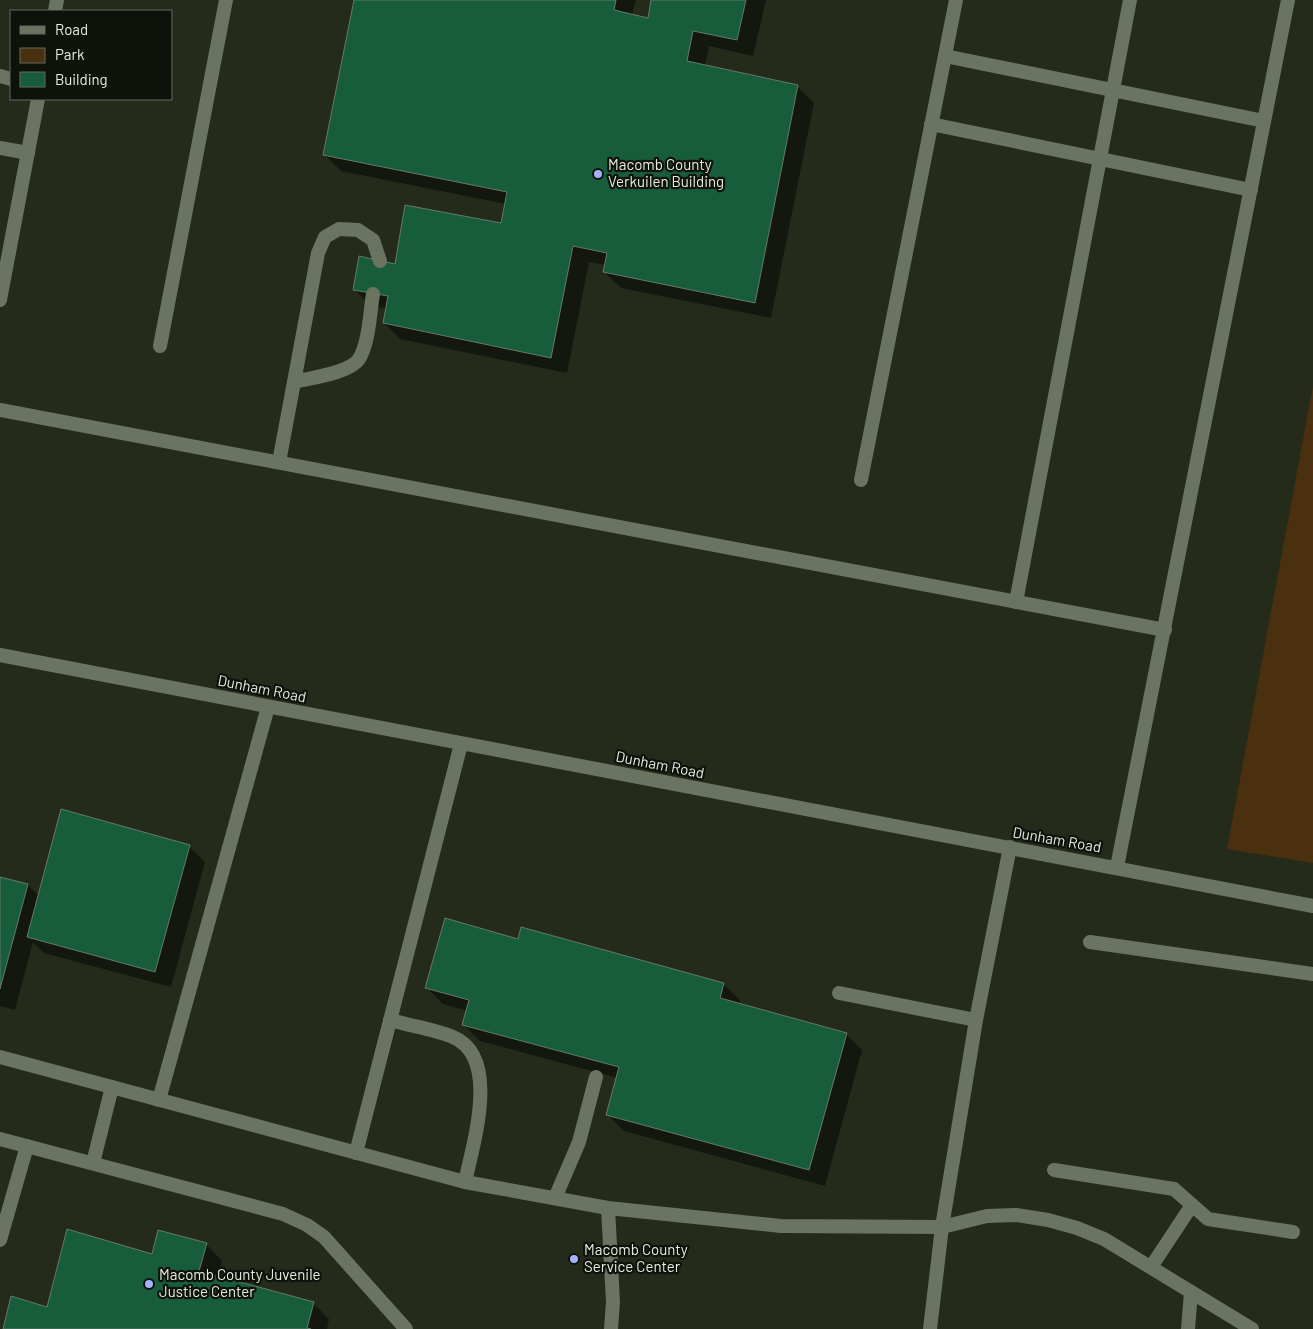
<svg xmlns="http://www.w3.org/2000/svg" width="1313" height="1329" font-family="Barlow,sans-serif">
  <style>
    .green { fill: #4a300e }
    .shadow { fill: #0007 }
    .building { fill: #175d3c; stroke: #65796d }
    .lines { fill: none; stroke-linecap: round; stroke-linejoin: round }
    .service { stroke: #6a7461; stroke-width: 14 }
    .minor { stroke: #6a7461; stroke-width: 14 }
    .poi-dot { fill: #a4b1fc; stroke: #0f120b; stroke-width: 2 }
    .labels { text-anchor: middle; stroke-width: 4.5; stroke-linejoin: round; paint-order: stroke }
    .poi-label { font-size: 15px; fill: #e6ece1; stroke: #0f120b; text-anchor: start }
    .street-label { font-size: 15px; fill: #e6ece1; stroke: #0f120b }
  </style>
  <rect width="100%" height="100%" fill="#242b1b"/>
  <!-- green -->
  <polygon class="green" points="1313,386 1313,863 1227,849"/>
  <!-- shadow -->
  <g class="shadow">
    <polygon points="355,0 636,0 632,15 649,19 653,0 766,0 753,56 709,46 705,66 797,86 814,103 771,318 621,288 604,272 606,265 589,262 567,373 400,339 384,323 387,309 370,305 354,289 396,265 502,225 506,204 341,171 325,155"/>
    <polygon points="189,846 205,862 171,987 44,953 33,942 15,1010 0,1006 0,878 28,885 39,896"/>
    <polygon points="518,940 723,984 740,1000 739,1005 846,1034 862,1050 825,1186 624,1131 608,1115 618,1078 480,1041 464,1025 468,1011 443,1004 427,988"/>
    <polygon points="206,1244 222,1261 218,1277 313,1303 329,1319 327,1329 4,1329 153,1255"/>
  </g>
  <!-- building -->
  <g class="building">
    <polygon points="354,0 616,0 614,10 648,18 651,0 746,0 737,40 693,31 687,61 798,85 755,303 603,272 607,253 573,246 551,358 383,323 388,296 353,290 359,256 395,264 405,205 501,223 507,192 323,155"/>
    <polygon points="61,809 190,845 155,972 27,937"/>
    <polygon points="0,877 28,884 0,989"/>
    <polygon points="445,918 518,939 521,927 724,983 720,998 847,1033 809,1170 606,1115 619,1067 462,1025 469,1000 425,988"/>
    <polygon points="67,1229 152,1254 158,1230 207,1243 199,1271 314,1302 307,1328 311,1329 3,1329 11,1296 47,1307"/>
  </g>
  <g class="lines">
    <!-- service -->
    <g class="service">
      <polyline points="55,11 57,0"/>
      <polyline points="945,56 1264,121"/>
      <polyline points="0,76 11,79"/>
      <polyline points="931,124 1251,190"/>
      <polyline points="0,148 28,153"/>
      <path d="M373,294C370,312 369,343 359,359C350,373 310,378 294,382L318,253L325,237L339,229L358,230L373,240L380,261"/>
      <polyline points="0,300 38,99"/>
      <polyline points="160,346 226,0"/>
      <polyline points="0,410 1165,630"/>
      <polyline points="279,462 294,382"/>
      <polyline points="861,480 956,0"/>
      <polyline points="1016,602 1130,0"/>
      <polyline points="1117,867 1288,0"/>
      <polyline points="1090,942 1313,974"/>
      <polyline points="839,993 976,1020"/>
      <path d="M390,1020C411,1026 434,1029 453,1037C501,1057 473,1144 465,1182"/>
      <polyline points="0,1057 465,1182 608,1208 781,1226 942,1227 987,1216 1016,1215 1048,1220 1077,1228 1104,1239 1252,1329"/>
      <polyline points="159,1100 268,707"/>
      <polyline points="0,1139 283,1214 307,1225 324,1237 406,1329"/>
      <polyline points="356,1153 461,744"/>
      <polyline points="93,1163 112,1087"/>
      <polyline points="1054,1170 1174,1189 1208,1219 1293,1232"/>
      <polyline points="555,1198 579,1142 596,1077"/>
      <polyline points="608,1208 613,1302 611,1329"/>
      <polyline points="0,1240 27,1146"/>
      <polyline points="1151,1267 1192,1205"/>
      <polyline points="930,1329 942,1227 976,1020 1010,847"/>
      <polyline points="1188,1329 1191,1292"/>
    </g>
    <!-- minor -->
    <polyline class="minor" points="0,655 1313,906"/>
  </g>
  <!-- markers -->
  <g class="poi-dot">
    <circle cx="598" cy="174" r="5"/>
    <circle cx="574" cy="1259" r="5"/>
    <circle cx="149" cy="1284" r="5"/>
  </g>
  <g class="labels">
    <!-- poi labels -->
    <g class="poi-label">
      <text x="608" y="170">Macomb County<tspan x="608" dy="17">Verkuilen Building</tspan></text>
      <text x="584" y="1255">Macomb County<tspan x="584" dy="17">Service Center</tspan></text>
      <text x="159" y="1280">Macomb County Juvenile<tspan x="159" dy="17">Justice Center</tspan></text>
    </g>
    <!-- street labels -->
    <g class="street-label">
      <text transform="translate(262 689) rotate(11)" y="5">Dunham Road</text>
      <text transform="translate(660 765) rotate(11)" y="5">Dunham Road</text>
      <text transform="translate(1057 840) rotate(10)" y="5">Dunham Road</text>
    </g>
  </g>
  <!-- legend -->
  <rect x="10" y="10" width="162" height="90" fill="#0f120b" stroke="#656961"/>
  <rect x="20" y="26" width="25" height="8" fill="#6a7461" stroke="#656961"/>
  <text x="55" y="35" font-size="15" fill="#e6ece1">Road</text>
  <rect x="20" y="48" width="25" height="15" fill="#4a300e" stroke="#656961"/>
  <text x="55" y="60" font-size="15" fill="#e6ece1">Park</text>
  <rect x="20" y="72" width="25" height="15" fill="#175d3c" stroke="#656961"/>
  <text x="55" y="85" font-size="15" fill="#e6ece1">Building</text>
</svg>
